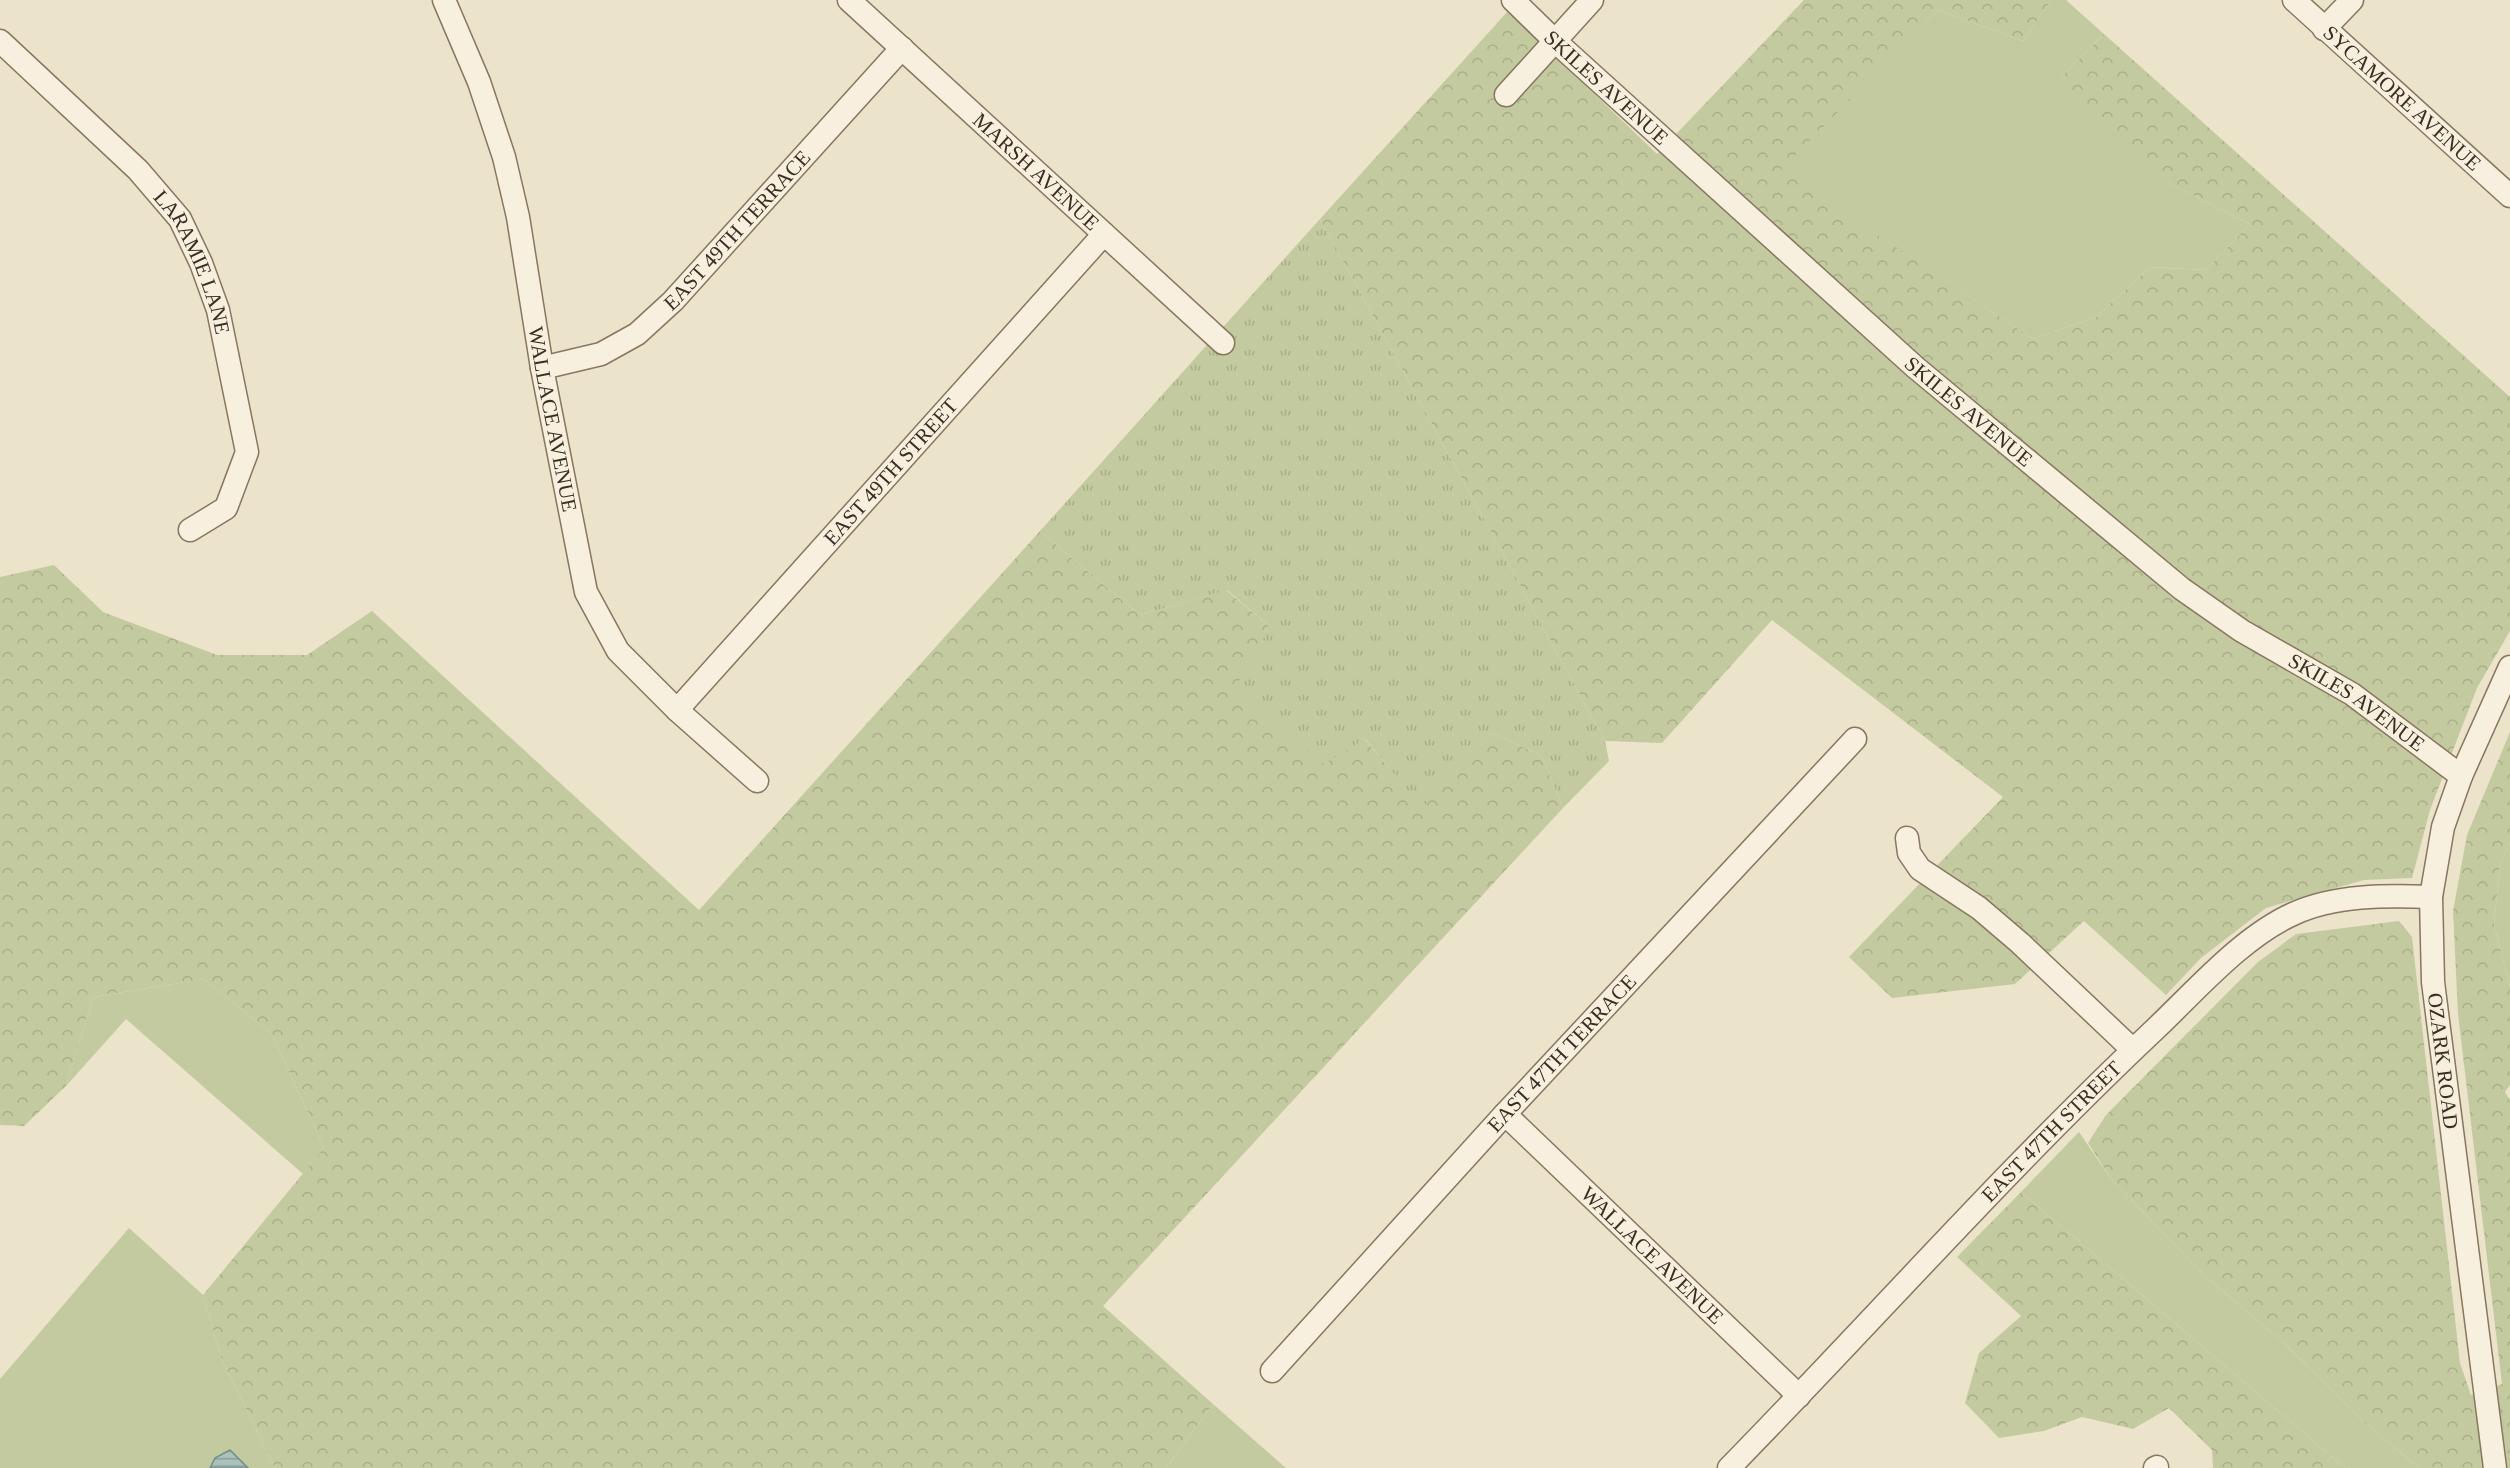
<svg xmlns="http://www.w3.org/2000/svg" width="2510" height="1468" font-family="Georgia,serif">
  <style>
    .grass { fill: #c4ca9f }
    .forest { fill: url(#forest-crowns) }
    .park { fill: url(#park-tufts) }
    .water { fill: url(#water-rules); stroke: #718f89; stroke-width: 1.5 }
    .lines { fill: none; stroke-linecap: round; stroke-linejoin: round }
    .minor-casing { stroke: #887660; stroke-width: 25 }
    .minor { stroke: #f7f0de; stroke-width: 22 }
    .labels { text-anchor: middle; stroke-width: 4.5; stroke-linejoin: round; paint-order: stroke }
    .street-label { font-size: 21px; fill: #3a2e22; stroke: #f4edda }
  </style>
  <defs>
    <pattern id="forest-crowns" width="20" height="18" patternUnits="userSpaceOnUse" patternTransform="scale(1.5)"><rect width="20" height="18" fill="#c4ca9f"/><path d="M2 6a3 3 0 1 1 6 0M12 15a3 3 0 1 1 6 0" fill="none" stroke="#a9ae89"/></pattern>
    <pattern id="park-tufts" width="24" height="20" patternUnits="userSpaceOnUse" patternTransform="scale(1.5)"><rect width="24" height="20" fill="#c4ca9f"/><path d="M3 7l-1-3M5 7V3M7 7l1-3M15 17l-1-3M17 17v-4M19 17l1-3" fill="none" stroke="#a9ae89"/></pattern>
    <pattern id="water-rules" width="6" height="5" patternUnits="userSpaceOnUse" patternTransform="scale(1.5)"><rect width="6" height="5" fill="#abc1bb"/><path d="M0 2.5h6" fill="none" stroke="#8c9d98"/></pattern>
  </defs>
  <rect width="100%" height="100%" fill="#ece3cb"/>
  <!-- grass -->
  <g class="grass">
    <polygon points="2051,0 2066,0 2104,34 2061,77 2173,185 2250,224 2206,270 2150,267 2096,317 2033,339 1780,170 1938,10 2023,41"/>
    <polygon points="2510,843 2510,986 2494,925 2500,864"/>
    <polygon points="204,979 272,1034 324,1148 303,1174 126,1019 66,1086 93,997"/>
    <polygon points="2079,1132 2111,1179 2206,1277 2283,1342 2364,1422 2419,1468 2345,1468 2021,1192"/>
    <polygon points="129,1228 203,1295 222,1360 275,1468 0,1468 0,1379"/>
    <polygon points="1213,1404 1286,1468 1166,1468"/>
  </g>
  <!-- forest -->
  <g class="forest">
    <polygon points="1804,0 2051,0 2023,41 1938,10 1781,170 2033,339 2096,317 2150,267 2206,270 2250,224 2173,185 2060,78 2104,34 2510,397 2510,631 2477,688 2430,810 2412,878 2364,880 2266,908 2201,958 2166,995 2084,921 2015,984 1892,998 1849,957 2003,797 1772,620 1662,743 1605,741 1320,219 1508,11 1657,154"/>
    <polygon points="1040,531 1140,615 1226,590 1270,627 1422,807 1493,733 1542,756 1563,808 1103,1306 1213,1404 1166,1468 275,1468 222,1360 203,1295 324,1148 272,1034 204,979 93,997 66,1086 24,1126 0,1125 0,577 54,565 103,612 217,655 307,655 372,611 699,910"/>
    <polygon points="2510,732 2510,843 2500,864 2494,925 2510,986 2510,1085 2505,1092 2510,1100 2510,1468 2419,1468 2364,1422 2283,1342 2206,1277 2111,1179 2088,1143 2106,1115 2258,962 2296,934 2399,921 2412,937 2460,1363 2471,1395 2502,1384 2458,1014 2453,911 2467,835"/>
    <polygon points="2021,1192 2345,1468 2213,1468 2212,1450 2169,1408 2133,1429 2082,1417 2044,1431 1999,1438 1965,1403 1979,1353 2021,1316 1957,1257"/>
  </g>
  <!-- park -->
  <polygon class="park" points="1320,219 1605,741 1609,761 1563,808 1542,756 1493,733 1422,808 1365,739 1324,764 1233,691 1270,627 1227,590 1140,615 1040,531"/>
  <!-- water -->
  <polygon class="water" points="230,1450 248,1468 210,1468 215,1458"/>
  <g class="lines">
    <!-- minor casing -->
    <g class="minor-casing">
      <g id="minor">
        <path id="s1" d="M444,0L479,82L504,157L518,217L542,368L586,592L618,651L677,710L757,781"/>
        <path id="s2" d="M849,0L1223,343"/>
        <path id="s3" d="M1513,0L1556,42L1915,367L2182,589L2242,631L2352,694L2461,776"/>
        <path id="s4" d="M2294,0L2510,196"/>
        <polyline points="2324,29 2352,0"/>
        <path id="s5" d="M0,41L138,170L180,219L201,263L218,310L247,452L226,508L190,530"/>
        <polyline points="1506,95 1592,0"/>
        <path id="s6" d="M542,368L601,354L637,334L673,301L902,48"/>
        <path id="s7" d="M677,710L1104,234"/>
        <polyline points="1907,838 1909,853 1920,869 1979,908 2020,943 2133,1050"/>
        <path id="s8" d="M1505,1114L1799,1396"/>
        <path id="s9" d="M1272,1371L1505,1114L1855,739"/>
        <path id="s10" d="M1729,1468C1870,1324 2004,1172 2150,1034C2192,995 2240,938 2293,914C2334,895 2387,895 2431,897"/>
        <polyline points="2155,1468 2157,1467"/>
        <polyline points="2495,1468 2433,982 2431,897 2443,827 2461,776 2510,667"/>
      </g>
    </g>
    <!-- minor -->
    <use href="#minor" class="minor"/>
  </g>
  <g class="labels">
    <!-- street labels -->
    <g class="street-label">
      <text dy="7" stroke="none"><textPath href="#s3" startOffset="128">SKILES AVENUE</textPath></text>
      <text dy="7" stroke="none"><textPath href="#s4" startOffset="146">SYCAMORE AVENUE</textPath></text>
      <text dy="7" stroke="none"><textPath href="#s2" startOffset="254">MARSH AVENUE</textPath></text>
      <text dy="7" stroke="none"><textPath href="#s6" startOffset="246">EAST 49TH TERRACE</textPath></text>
      <text dy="7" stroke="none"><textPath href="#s5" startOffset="298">LARAMIE LANE</textPath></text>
      <text dy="7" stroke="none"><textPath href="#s3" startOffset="614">SKILES AVENUE</textPath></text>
      <text dy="7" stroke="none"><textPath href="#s1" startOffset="435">WALLACE AVENUE</textPath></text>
      <text dy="7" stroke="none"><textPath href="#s7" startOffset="320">EAST 49TH STREET</textPath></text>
      <text dy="7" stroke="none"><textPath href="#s3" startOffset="1100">SKILES AVENUE</textPath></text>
      <text dy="7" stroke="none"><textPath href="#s9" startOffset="430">EAST 47TH TERRACE</textPath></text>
      <text transform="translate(2443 1061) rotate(83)" y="7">OZARK ROAD</text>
      <text dy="7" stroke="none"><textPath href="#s10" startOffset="466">EAST 47TH STREET</textPath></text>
      <text dy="7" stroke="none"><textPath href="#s8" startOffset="204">WALLACE AVENUE</textPath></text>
    </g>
  </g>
</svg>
